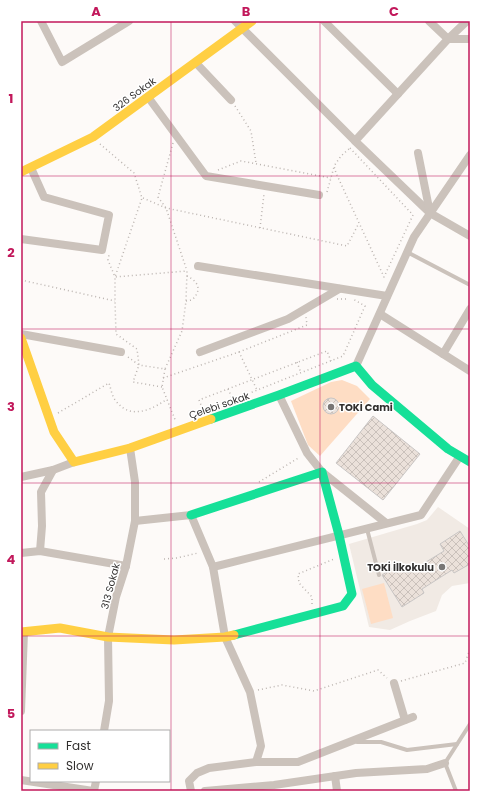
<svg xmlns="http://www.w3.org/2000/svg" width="491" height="812" font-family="Poppins,sans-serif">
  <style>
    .built { fill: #f1eae4 }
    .green { fill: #feddc4 }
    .building { fill: url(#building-cross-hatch); stroke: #c9c6c5 }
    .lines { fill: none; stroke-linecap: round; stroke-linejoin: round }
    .path { stroke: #bcb5b1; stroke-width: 1.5; stroke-dasharray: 1 3; stroke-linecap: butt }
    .lane { stroke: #cbc2bb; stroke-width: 4 }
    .street { stroke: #cbc2bb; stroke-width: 8 }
    .fast { stroke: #16e098; stroke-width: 9 }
    .slow { stroke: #ffcf43; stroke-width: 9 }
    .grid { fill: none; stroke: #c2185b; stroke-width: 1; stroke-opacity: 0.55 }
    .poi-dot { fill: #787675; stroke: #fff; stroke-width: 1.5 }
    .labels { text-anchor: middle; stroke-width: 3; stroke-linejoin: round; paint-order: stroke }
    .street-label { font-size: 10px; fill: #312f2e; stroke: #fff }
    .poi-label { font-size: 10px; font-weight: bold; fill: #312f2e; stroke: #fff; text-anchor: start }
    .neatline { fill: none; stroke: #c2185b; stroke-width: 1.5 }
    .grid-label { font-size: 13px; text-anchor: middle; font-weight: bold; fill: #c2185b }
  </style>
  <defs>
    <pattern id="building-cross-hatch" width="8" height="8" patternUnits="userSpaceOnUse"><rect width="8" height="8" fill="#ebe1da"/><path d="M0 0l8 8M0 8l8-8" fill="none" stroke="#cac1bb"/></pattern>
  </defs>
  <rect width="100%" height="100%" fill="#fdfaf8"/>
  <!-- built -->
  <polygon class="built" points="438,507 470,529 470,583 452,586 442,595 436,611 410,621 390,630 369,627 349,544 417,524 427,520"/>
  <!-- green -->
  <g class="green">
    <polygon points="342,380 357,386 370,399 320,456 308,445 291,401 331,382"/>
    <polygon points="384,583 393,618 371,624 362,589"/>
  </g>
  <!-- building -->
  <g class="building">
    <circle cx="331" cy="406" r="8"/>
    <polygon points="373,416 420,454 383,500 336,463"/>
    <polygon points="460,531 470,547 470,564 454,573 452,570 422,589 424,593 402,607 382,575 401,563 408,573 444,551 440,544"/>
  </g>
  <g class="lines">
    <!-- path -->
    <g class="path">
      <polyline points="235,106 251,131 256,163"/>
      <polyline points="173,143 158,197 166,208 187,271"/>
      <polyline points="100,144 134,173 142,198 115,277 115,301 116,334 137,349 139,365 165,369 182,331 186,301 187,271 115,277 108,260 109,255"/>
      <polygon points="350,148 413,215 384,277 336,173 334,166 341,156"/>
      <polyline points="218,170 241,161 331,178"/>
      <polyline points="327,192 334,167"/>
      <polyline points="143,198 166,208 347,246 359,223"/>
      <polyline points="260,228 264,194"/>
      <polyline points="21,280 115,301"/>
      <polyline points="337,299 349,299"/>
      <path d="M186,301L192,300C202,290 199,282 187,276"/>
      <polyline points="239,352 307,325 306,317"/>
      <polyline points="128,357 139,365 133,382 162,387"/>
      <polyline points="297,362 301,373"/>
      <polyline points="165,369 162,387 176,422"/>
      <polyline points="163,378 239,352 257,390"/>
      <polyline points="228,389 233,400"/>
      <polyline points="222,404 343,356 365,306 353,299"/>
      <polyline points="204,412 199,400 327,351 331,361"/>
      <path d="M58,413L109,383C111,389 112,397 116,401C130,420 152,410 167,399"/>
      <polyline points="259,482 300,457"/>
      <polyline points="164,559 177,558 198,553"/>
      <polyline points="312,604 312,597 299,583 298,574 334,559"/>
      <polyline points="401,681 465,663 470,649"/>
      <polyline points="258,690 282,685 314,691 378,670 387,678"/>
    </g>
    <!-- lane -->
    <g class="lane">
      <polyline points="407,252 470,285"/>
      <polyline points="367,529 379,575"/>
      <polyline points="357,742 381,742 407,750 457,744"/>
      <polyline points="456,791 445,763 470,724"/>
    </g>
    <!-- street -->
    <g class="street">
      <polyline points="41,21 62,62 129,21"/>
      <polyline points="235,21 355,141"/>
      <polyline points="324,21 398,94"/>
      <polyline points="429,21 448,39 355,141 430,213 470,236"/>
      <polyline points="448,39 467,21"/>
      <polyline points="448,39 470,39"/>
      <polyline points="196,63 231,100"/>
      <polyline points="148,97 206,176 319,195"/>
      <polyline points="418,153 430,213"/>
      <polyline points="21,239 102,250 109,215 44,197 31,168"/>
      <polyline points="198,266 387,296"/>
      <polyline points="380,314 470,371"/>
      <polyline points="21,334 121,352"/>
      <polyline points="200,352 288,319 339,289"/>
      <polyline points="443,354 470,309"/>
      <polyline points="356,366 414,237 470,155"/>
      <polyline points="279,395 307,453 322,472 386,523"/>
      <polyline points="21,477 53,470"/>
      <polyline points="135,521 191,515 213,567 225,637 250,692 261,746 256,762"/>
      <polyline points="40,551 42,526 41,492 53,470 74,462"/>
      <polyline points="21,553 40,551 126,566"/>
      <polyline points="213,567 421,515 460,456"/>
      <polyline points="394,683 405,720"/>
      <polyline points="21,711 24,632"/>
      <polyline points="104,731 109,701 108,637 116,597 126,566 135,521 135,482 130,448"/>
      <polyline points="335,776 337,791"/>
      <polyline points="21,780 93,791"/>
      <polyline points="94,791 96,781"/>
      <polyline points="191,791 189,781 197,773 209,768 256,762 298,762 413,717"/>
      <polyline points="205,791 274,785 356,773 427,769 445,763"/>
    </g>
    <!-- fast -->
    <g class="fast">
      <polyline points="211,419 279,395 356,366 372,385 448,449 470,462"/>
      <polyline points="191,515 322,472 339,535 352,594 343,606 234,635"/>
    </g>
    <!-- slow -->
    <g class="slow">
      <polyline points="21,172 93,137 252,21"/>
      <polyline points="21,338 54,432 74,462 130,448 211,419"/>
      <polyline points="21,632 60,628 108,637 174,640 225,637 234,635"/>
    </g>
  </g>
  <!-- grid -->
  <path class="grid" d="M171,21V791M320,21V791M21,176H470M21,329H470M21,483H470M21,636H470"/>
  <!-- markers -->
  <g class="poi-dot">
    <circle cx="331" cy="407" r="4"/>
    <circle cx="442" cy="567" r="4"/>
  </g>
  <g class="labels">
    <!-- street labels -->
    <g class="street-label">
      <text transform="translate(134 94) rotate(-36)" y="4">326 Sokak</text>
      <text transform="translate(219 405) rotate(-19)" y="4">Çelebi sokak</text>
      <text transform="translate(110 586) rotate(-75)" y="4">313 Sokak</text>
    </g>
    <!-- poi labels -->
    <g class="poi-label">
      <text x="339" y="411">TOKİ Cami</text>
      <text x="434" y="571" text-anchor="end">TOKİ İlkokulu</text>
    </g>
  </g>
  <!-- border -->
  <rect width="491" height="812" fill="none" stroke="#ffffff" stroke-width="44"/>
  <!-- legend -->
  <rect x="30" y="730" width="140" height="52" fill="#ffffff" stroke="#adacab"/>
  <rect x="38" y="743" width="20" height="6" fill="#16e098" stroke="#adacab"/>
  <text x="66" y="750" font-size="12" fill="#312f2e">Fast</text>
  <rect x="38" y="763" width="20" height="6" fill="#ffcf43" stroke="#adacab"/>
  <text x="66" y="770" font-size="12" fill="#312f2e">Slow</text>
  <rect x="22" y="22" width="447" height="768" class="neatline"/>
  <g class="grid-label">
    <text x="96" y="16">A</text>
    <text x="246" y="16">B</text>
    <text x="394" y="16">C</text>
    <text x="11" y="103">1</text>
    <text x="11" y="257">2</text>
    <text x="11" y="411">3</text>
    <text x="11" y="564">4</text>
    <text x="11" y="718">5</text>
  </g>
</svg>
